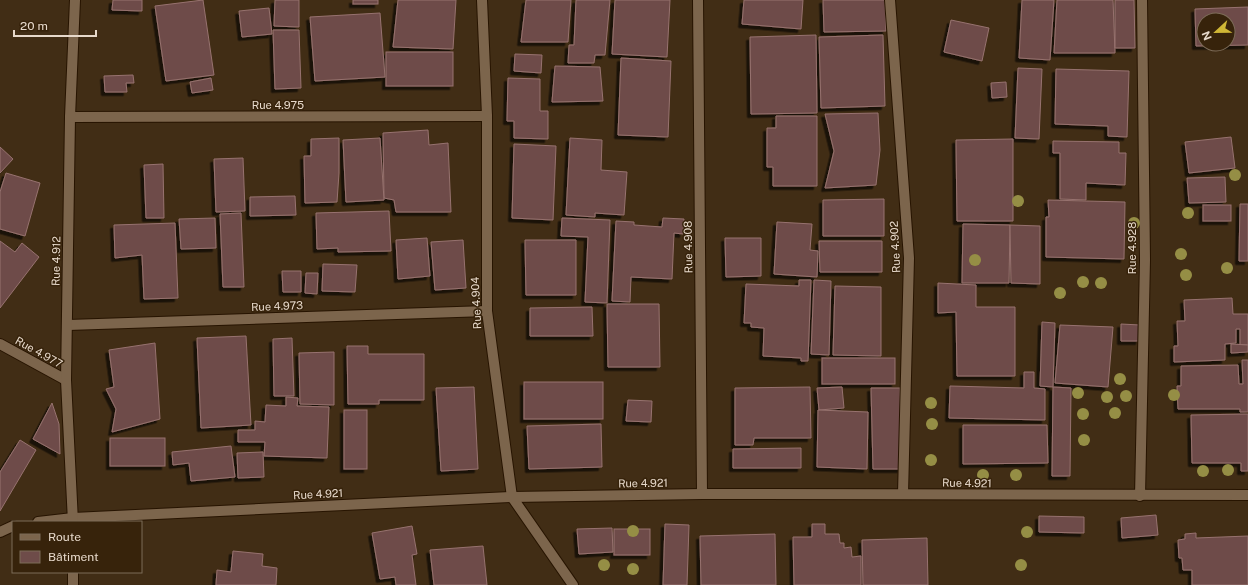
<svg xmlns="http://www.w3.org/2000/svg" width="1248" height="585" font-family="'Public Sans',sans-serif">
  <style>
    .building { fill: #6e4c49; stroke: #97726f; fill-rule: evenodd; filter: url(#shadow) }
    .lines { fill: none; stroke-linecap: round; stroke-linejoin: round }
    .street-casing { stroke: #271400; stroke-width: 12 }
    .street { stroke: #7c654c; stroke-width: 10 }
    .tree { fill: #958e45 }
    .labels { text-anchor: middle; stroke-width: 3; stroke-linejoin: round; paint-order: stroke }
    .street-label { font-size: 11px; fill: #e7d9cb; stroke: #37230b }
  </style>
  <defs>
    <filter id="shadow"><feDropShadow dx="-3.5" dy="3.5" stdDeviation="0" flood-color="#0009"/></filter>
  </defs>
  <rect width="100%" height="100%" fill="#412d15"/>
  <!-- building -->
  <g class="building">
    <polygon points="113,0 142,0 142,11 112,10"/>
    <polygon points="203,0 214,75 166,81 155,6"/>
    <polygon points="275,0 299,0 299,27 274,26"/>
    <rect x="353" y="0" width="25" height="4"/>
    <polygon points="398,0 456,0 453,49 393,47"/>
    <polygon points="526,0 571,0 568,42 521,42"/>
    <polygon points="576,0 610,0 605,55 595,55 594,63 568,63 569,45 574,45"/>
    <polygon points="615,0 670,0 667,57 612,54"/>
    <polygon points="744,0 803,0 801,29 742,24"/>
    <polygon points="823,0 885,0 886,31 824,32"/>
    <polygon points="1022,0 1054,0 1050,60 1019,58"/>
    <polygon points="1057,0 1113,0 1115,53 1054,53"/>
    <polygon points="1115,0 1134,0 1135,48 1115,48"/>
    <path d="M1248,7V45L1196,46L1195,9ZM1204,20H1228V44H1204Z"/>
    <polygon points="269,8 272,34 242,37 239,11"/>
    <polygon points="380,13 385,77 315,81 310,17"/>
    <polygon points="951,20 989,28 982,61 944,52"/>
    <polygon points="273,30 299,30 301,88 275,89"/>
    <polygon points="816,35 817,113 751,114 750,37"/>
    <polygon points="883,35 885,106 821,108 819,37"/>
    <rect x="386" y="52" width="67" height="34"/>
    <polygon points="515,54 542,55 541,73 514,71"/>
    <polygon points="621,58 671,61 668,137 618,135"/>
    <polygon points="555,66 600,67 603,101 552,102"/>
    <polygon points="1018,68 1042,69 1039,139 1015,138"/>
    <polygon points="1056,69 1129,71 1127,137 1108,136 1108,126 1055,124"/>
    <polygon points="133,75 134,83 126,83 127,92 105,92 104,76"/>
    <polygon points="211,78 213,90 192,93 190,82"/>
    <polygon points="508,78 540,79 540,111 548,111 548,139 514,138 514,121 507,121"/>
    <polygon points="1006,82 1007,97 992,98 991,83"/>
    <polygon points="878,113 880,150 876,185 825,188 834,151 825,114"/>
    <polygon points="776,116 817,116 817,186 773,186 773,167 767,167 767,128 776,128"/>
    <polygon points="428,130 429,145 448,143 451,212 396,212 394,200 384,198 383,133"/>
    <polygon points="1231,137 1235,168 1189,173 1185,142"/>
    <polygon points="339,138 339,173 337,202 305,203 304,156 311,156 311,139"/>
    <polygon points="380,138 384,200 346,202 343,140"/>
    <polygon points="570,138 602,140 601,170 627,172 624,215 595,213 595,217 566,215"/>
    <polygon points="1013,139 1013,221 957,221 956,140"/>
    <polygon points="1053,141 1119,142 1119,153 1126,153 1125,185 1086,183 1086,200 1060,199 1060,153 1053,153"/>
    <polygon points="514,144 556,146 553,220 512,218"/>
    <polygon points="0,147 13,159 0,173"/>
    <polygon points="243,158 245,211 216,212 214,159"/>
    <polygon points="163,164 164,218 146,218 144,165"/>
    <polygon points="6,173 40,183 25,236 0,229 0,192"/>
    <polygon points="1225,177 1226,202 1189,203 1187,178"/>
    <polygon points="295,196 296,215 250,216 250,197"/>
    <polygon points="884,199 884,236 823,236 823,200"/>
    <polygon points="1048,200 1125,202 1124,259 1046,257 1046,217 1049,217"/>
    <polygon points="1240,204 1248,204 1248,261 1239,261"/>
    <rect x="1203" y="205" width="28" height="16"/>
    <polygon points="389,211 391,251 338,252 338,248 317,249 316,213"/>
    <polygon points="241,213 244,287 223,287 220,214"/>
    <polygon points="215,218 216,248 181,249 179,219"/>
    <polygon points="562,218 610,220 607,303 585,302 588,237 561,236"/>
    <polygon points="663,218 684,219 683,234 674,233 672,279 631,277 630,302 612,301 616,221 634,222 634,225 662,227"/>
    <polygon points="777,222 812,224 810,250 818,251 817,277 774,274"/>
    <polygon points="175,223 178,298 144,299 142,255 115,258 114,225"/>
    <polygon points="963,224 1010,225 1009,283 962,283"/>
    <polygon points="1010,225 1040,226 1040,284 1011,283"/>
    <polygon points="427,238 430,276 398,279 396,240"/>
    <polygon points="725,238 761,238 761,276 726,277"/>
    <polygon points="463,240 466,288 435,290 431,242"/>
    <polygon points="525,240 576,240 576,295 526,295"/>
    <polygon points="0,241 15,252 22,243 39,257 0,308"/>
    <polygon points="819,241 882,241 882,272 820,272"/>
    <polygon points="323,264 357,265 355,292 322,291"/>
    <polygon points="282,271 301,271 301,292 283,292"/>
    <polygon points="306,273 318,273 317,294 305,293"/>
    <polygon points="799,280 811,280 808,361 801,361 801,358 763,356 764,328 751,327 751,323 744,323 746,284 799,286"/>
    <polygon points="814,280 831,281 829,355 811,354"/>
    <polygon points="938,283 976,285 976,307 1015,307 1015,376 957,376 956,312 938,313"/>
    <polygon points="835,286 881,287 881,356 833,355"/>
    <polygon points="1232,298 1233,314 1248,314 1248,345 1240,345 1240,329 1236,329 1236,343 1225,344 1225,360 1174,362 1174,346 1178,346 1177,321 1185,321 1184,300"/>
    <polygon points="607,304 659,304 660,367 608,367"/>
    <polygon points="592,307 593,336 530,336 530,308"/>
    <polygon points="1042,322 1055,323 1053,387 1040,386"/>
    <polygon points="1121,324 1140,325 1139,341 1121,341"/>
    <polygon points="1060,325 1113,327 1108,387 1055,383"/>
    <polygon points="246,336 251,425 201,428 197,338"/>
    <polygon points="292,338 294,396 274,396 273,339"/>
    <polygon points="155,343 160,419 112,432 116,409 106,389 114,387 109,350"/>
    <polygon points="1231,344 1248,345 1248,352 1231,353"/>
    <polygon points="347,346 368,346 368,354 424,354 424,400 379,400 379,404 348,404"/>
    <polygon points="334,352 334,405 300,404 299,353"/>
    <rect x="822" y="358" width="73" height="26"/>
    <polygon points="1242,360 1248,360 1248,412 1240,412 1240,409 1178,409 1177,386 1181,386 1181,366 1238,365 1239,384 1243,384"/>
    <polygon points="1024,372 1034,372 1034,388 1045,389 1045,420 949,418 950,386 1024,388"/>
    <rect x="524" y="382" width="79" height="37"/>
    <polygon points="474,387 478,469 441,471 436,388"/>
    <polygon points="810,387 811,438 754,438 753,445 735,445 735,388"/>
    <polygon points="842,387 844,408 819,410 817,388"/>
    <polygon points="1053,387 1071,388 1070,476 1052,476"/>
    <polygon points="871,388 900,388 901,469 873,469"/>
    <polygon points="286,397 298,398 297,406 329,407 327,458 264,456 265,442 238,442 238,430 255,430 255,421 265,422 266,405 286,406"/>
    <polygon points="628,400 652,401 651,422 626,421"/>
    <polygon points="52,403 59,424 60,454 33,439"/>
    <rect x="344" y="410" width="23" height="59"/>
    <polygon points="818,410 868,412 867,469 817,467"/>
    <polygon points="1248,414 1248,471 1241,471 1241,463 1192,463 1191,415"/>
    <polygon points="601,424 602,467 529,469 527,426"/>
    <polygon points="963,425 1047,425 1048,463 963,464"/>
    <rect x="110" y="438" width="55" height="28"/>
    <polygon points="20,440 36,450 0,511 0,472"/>
    <polygon points="231,446 235,477 191,481 189,463 173,465 172,452"/>
    <polygon points="801,448 801,468 733,468 733,449"/>
    <polygon points="263,452 264,477 238,478 237,453"/>
    <polygon points="1156,515 1158,535 1122,538 1121,518"/>
    <polygon points="1039,516 1084,517 1084,533 1039,532"/>
    <polygon points="665,524 689,525 687,585 663,585"/>
    <polygon points="812,524 825,524 825,534 839,534 840,543 844,543 844,548 851,547 852,557 861,556 861,585 794,585 793,537 812,537"/>
    <polygon points="412,526 417,554 412,555 416,585 396,585 395,577 380,579 372,533"/>
    <polygon points="612,528 613,552 579,554 577,529"/>
    <rect x="614" y="529" width="36" height="26"/>
    <polygon points="1196,533 1196,538 1248,536 1248,585 1192,585 1192,570 1183,570 1182,558 1179,558 1178,540 1185,539 1185,534"/>
    <polygon points="775,534 776,585 701,585 700,536"/>
    <polygon points="927,538 928,585 863,585 862,540"/>
    <polygon points="483,546 487,585 434,585 430,550"/>
    <polygon points="233,551 263,554 262,566 277,568 276,585 216,585 217,570 231,572"/>
  </g>
  <g class="lines">
    <!-- street casing -->
    <g class="street-casing">
      <g id="street">
        <polyline points="482,0 487,116 487,311 512,497 573,585"/>
        <polyline points="698,0 702,494"/>
        <polyline points="890,0 909,258 903,494"/>
        <polyline points="70,117 487,116"/>
        <polyline points="68,325 487,311"/>
        <polyline points="0,344 66,380"/>
        <polyline points="1140,496 1145,260 1142,0"/>
        <polyline points="38,522 73,518 512,497 702,494 1248,495"/>
        <polyline points="73,522 66,380 70,117 75,0"/>
        <polyline points="0,532 13,526"/>
        <polyline points="73,572 73,585"/>
      </g>
    </g>
    <!-- street -->
    <use href="#street" class="street"/>
  </g>
  <!-- trees -->
  <g class="tree">
    <circle cx="1235" cy="175" r="6"/>
    <circle cx="1018" cy="201" r="6"/>
    <circle cx="1188" cy="213" r="6"/>
    <circle cx="1134" cy="223" r="6"/>
    <circle cx="1181" cy="254" r="6"/>
    <circle cx="975" cy="260" r="6"/>
    <circle cx="1227" cy="268" r="6"/>
    <circle cx="1186" cy="275" r="6"/>
    <circle cx="1083" cy="282" r="6"/>
    <circle cx="1101" cy="283" r="6"/>
    <circle cx="1060" cy="293" r="6"/>
    <circle cx="1120" cy="379" r="6"/>
    <circle cx="1078" cy="393" r="6"/>
    <circle cx="1174" cy="395" r="6"/>
    <circle cx="1126" cy="396" r="6"/>
    <circle cx="1107" cy="397" r="6"/>
    <circle cx="931" cy="403" r="6"/>
    <circle cx="1115" cy="413" r="6"/>
    <circle cx="1083" cy="414" r="6"/>
    <circle cx="932" cy="424" r="6"/>
    <circle cx="1084" cy="440" r="6"/>
    <circle cx="931" cy="460" r="6"/>
    <circle cx="1228" cy="470" r="6"/>
    <circle cx="1203" cy="471" r="6"/>
    <circle cx="983" cy="475" r="6"/>
    <circle cx="1016" cy="475" r="6"/>
    <circle cx="633" cy="531" r="6"/>
    <circle cx="1027" cy="532" r="6"/>
    <circle cx="604" cy="565" r="6"/>
    <circle cx="1021" cy="565" r="6"/>
    <circle cx="633" cy="569" r="6"/>
  </g>
  <g class="labels">
    <!-- street labels -->
    <g class="street-label">
      <text x="278" y="109">Rue 4.975</text>
      <text transform="translate(688 247) rotate(-91)" y="4">Rue 4.908</text>
      <text transform="translate(895 247) rotate(-93)" y="4">Rue 4.902</text>
      <text transform="translate(1132 248) rotate(-90)" y="4">Rue 4.928</text>
      <text transform="translate(56 261) rotate(-89)" y="4">Rue 4.912</text>
      <text transform="translate(476 303) rotate(-93)" y="4">Rue 4.904</text>
      <text transform="translate(277 306) rotate(-2)" y="4">Rue 4.973</text>
      <text transform="translate(39 352) rotate(29)" y="4">Rue 4.977</text>
      <text transform="translate(643 483) rotate(-1)" y="4">Rue 4.921</text>
      <text transform="translate(967 483) rotate(1)" y="4">Rue 4.921</text>
      <text transform="translate(318 494) rotate(-3)" y="4">Rue 4.921</text>
    </g>
  </g>
  <!-- legend -->
  <rect x="12" y="521" width="130" height="52" fill="#37230b" stroke="#7d6c58"/>
  <rect x="20" y="534" width="20" height="6" fill="#7c654c" stroke="#7d6c58"/>
  <text x="48" y="541" font-size="12" fill="#e7d9cb">Route</text>
  <rect x="20" y="551" width="20" height="12" fill="#6e4c49" stroke="#7d6c58"/>
  <text x="48" y="561" font-size="12" fill="#e7d9cb">Bâtiment</text>
  <!-- north arrow -->
  <g transform="translate(1216 32) rotate(248)"><circle r="19" fill="#37230b" stroke="#7d6c58"/>
  <path d="M0-3L7 15L0 10L-7 15Z" fill="#d0b736"/>
  <text y="-6" font-size="11" font-weight="bold" text-anchor="middle" fill="#e7d9cb">N</text>
  </g>
  <!-- scale -->
  <path d="M14 30v6h82v-6" fill="none" stroke="#e7d9cb" stroke-width="2"/>
  <text x="20" y="30" font-size="12" fill="#e7d9cb" stroke="#37230b" stroke-width="3" paint-order="stroke">20 m</text>
</svg>
